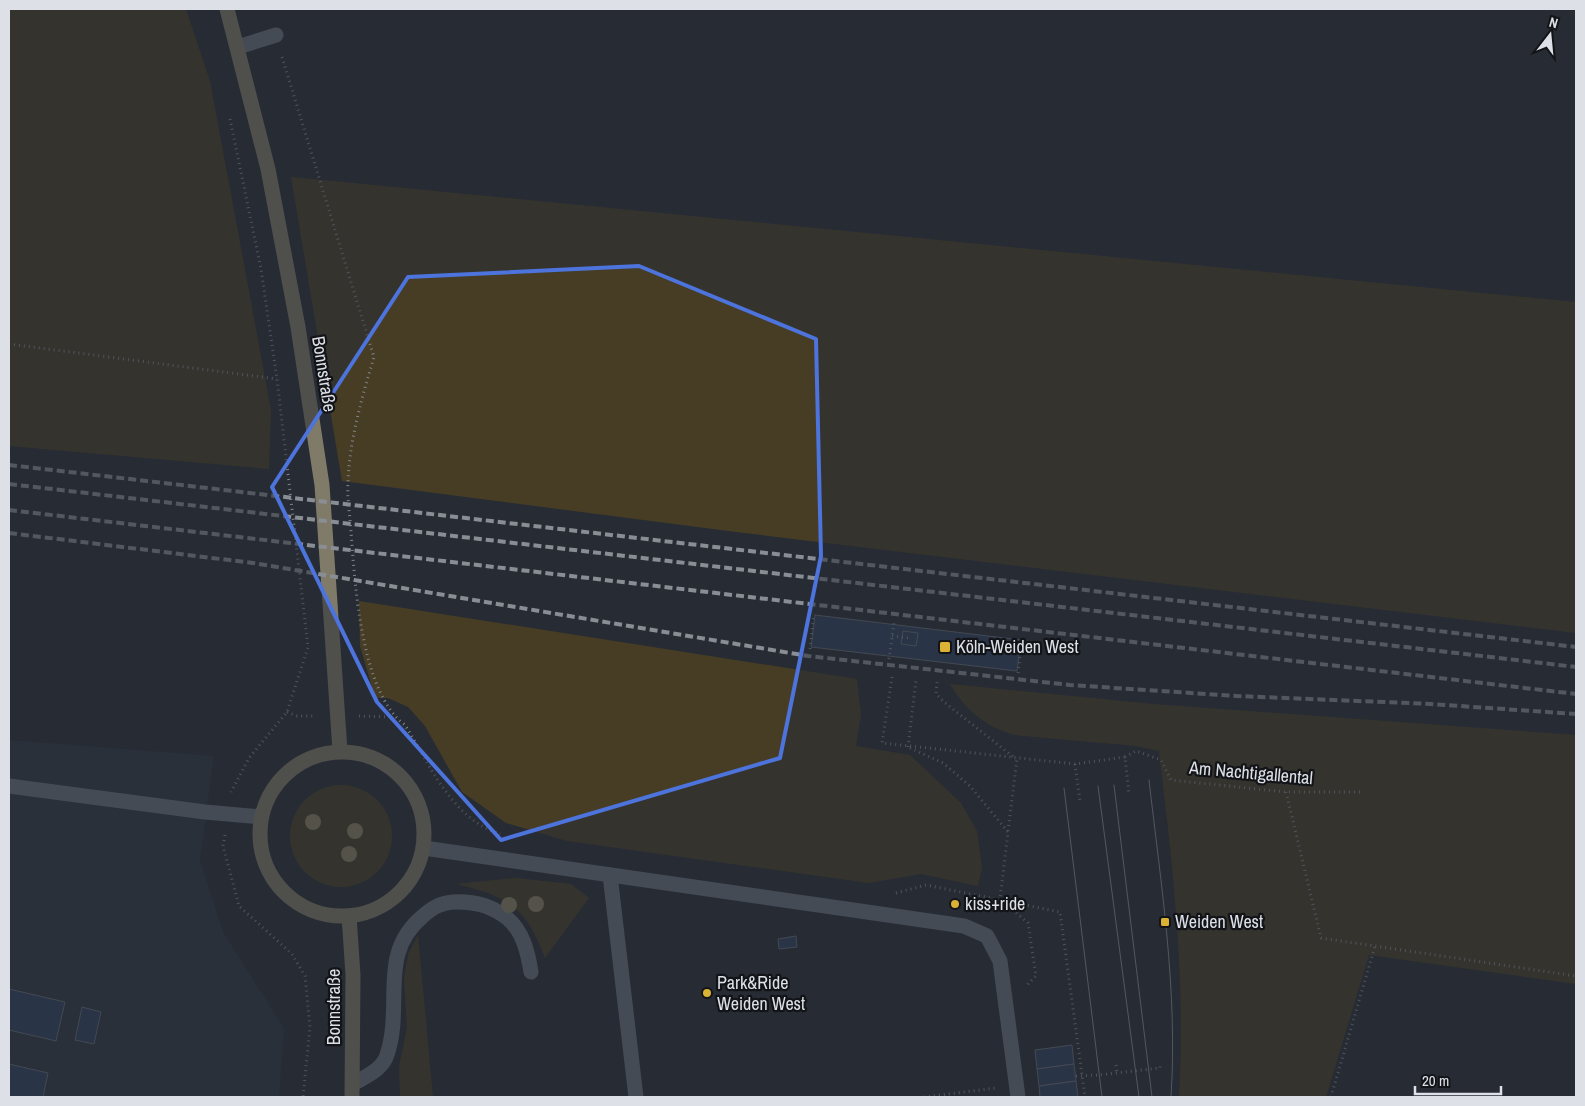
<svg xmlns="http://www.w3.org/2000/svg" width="1585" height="1106" font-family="'Archivo Narrow',sans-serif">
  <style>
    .built { fill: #2d3542 }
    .green { fill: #463d24 }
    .building { fill: #2e3f5b; stroke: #676d77 }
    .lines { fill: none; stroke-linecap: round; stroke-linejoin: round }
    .path { stroke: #81858c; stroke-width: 3; stroke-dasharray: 1 4; stroke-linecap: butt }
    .service { stroke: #6c727c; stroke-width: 15 }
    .secondary { stroke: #807b69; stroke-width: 15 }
    .tram { stroke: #898d94; stroke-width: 1 }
    .rail { stroke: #898d94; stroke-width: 4; stroke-dasharray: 8 4; stroke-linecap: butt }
    .tree { fill: #8c8263 }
    .marked { fill: none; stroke: #4d73dc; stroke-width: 4; stroke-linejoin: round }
    .poi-dot { fill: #dbb233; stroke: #121418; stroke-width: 2 }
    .labels { text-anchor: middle; stroke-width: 4.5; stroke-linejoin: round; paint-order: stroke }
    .street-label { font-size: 18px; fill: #dde1e7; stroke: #121418 }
    .poi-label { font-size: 18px; fill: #dde1e7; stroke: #121418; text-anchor: start }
  </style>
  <rect width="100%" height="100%" fill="#272c34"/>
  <!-- built -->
  <polygon class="built" points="9,740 214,756 200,860 223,932 284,1028 279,1097 9,1097"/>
  <!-- green -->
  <g class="green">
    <polygon points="9,9 186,9 210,81 271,410 269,469 9,446"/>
    <polygon points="291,177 1576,302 1576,633 736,532 342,481"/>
    <polygon points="359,601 857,679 861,715 856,746 910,755 961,803 977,831 982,868 978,886 921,874 869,883 567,841 506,823 462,792 425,726 408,707 388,698 375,698 360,646"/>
    <path d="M950,684L1153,704L1576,735V984L1369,955L1326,1097H1179C1186,980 1173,867 1159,751L1136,746L1014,735C985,726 965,710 950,684Z"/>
    <circle cx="341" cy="836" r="51"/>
    <path d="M516,878L571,884L589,898L545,958C526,907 508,896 456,884Z"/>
    <polygon points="418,935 433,1097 400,1097 399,1066 407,1028 404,979 408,954"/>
  </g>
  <!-- building -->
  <g class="building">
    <polygon points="815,615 1021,640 1017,671 811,647"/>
    <polygon points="903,631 918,633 916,646 901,644"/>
    <polygon points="796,936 797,947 779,949 778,939"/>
    <polygon points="9,989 65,1002 56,1041 9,1030"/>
    <polygon points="82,1007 101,1012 94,1044 75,1040"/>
    <polygon points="1072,1045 1074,1064 1037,1069 1035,1050"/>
    <polygon points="9,1064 48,1073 43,1097 9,1097"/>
    <polygon points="1074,1064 1076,1081 1039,1086 1037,1069"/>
    <polygon points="1076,1081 1078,1097 1040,1097 1039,1086"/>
  </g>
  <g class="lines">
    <!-- path -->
    <g class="path">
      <path d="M282,57L374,357C362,397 349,442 348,483C347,499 350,516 351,532C355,584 361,693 405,725C430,765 452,819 500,834"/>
      <polyline points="230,119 261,269 277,379 308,647 287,712 249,758 231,792"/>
      <polyline points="9,344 277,379"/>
      <polyline points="892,636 909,638"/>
      <polyline points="810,649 814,614"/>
      <polyline points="889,659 894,623"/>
      <polyline points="1018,673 1022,639"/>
      <polyline points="892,677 882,743 1075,764 1125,757 1129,795"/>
      <polyline points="937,682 936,694 944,702 1016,759"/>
      <polyline points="287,712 297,716 316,716"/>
      <polyline points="359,716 394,717"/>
      <polyline points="908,747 916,680"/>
      <polyline points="910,748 943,763 970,786 1008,832 1000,899 1028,923 1036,976 1025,987"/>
      <polyline points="1125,757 1136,751 1161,760 1171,780 1286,792 1360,792"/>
      <polyline points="1075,764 1080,801"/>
      <polyline points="1286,792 1321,938 1576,976"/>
      <polyline points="1008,831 1017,759"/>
      <polyline points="225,835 223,846 239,906 292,954 305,976 310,1027 303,1097"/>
      <polyline points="896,893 926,885 1060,912 1085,1097"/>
      <polyline points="1116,1065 1117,1074"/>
      <polyline points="1076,1076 1099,1075 1160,1068 1160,1063"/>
      <polyline points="924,1097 996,1088"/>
      <polyline points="1331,1097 1375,946"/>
    </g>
    <!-- service -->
    <g class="service">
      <polyline points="238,47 276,35"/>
      <polyline points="9,786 205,812 261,817"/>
      <polyline points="424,848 964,926 987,936 1000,961 1018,1097"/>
      <polyline points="610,875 636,1097"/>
      <path d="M353,1084C366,1076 382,1070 387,1055C404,1004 377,954 423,916C432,908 440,903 453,902C474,901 491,905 507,918C523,931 528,953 531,972"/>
    </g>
    <!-- secondary -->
    <g class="secondary">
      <polyline points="227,9 268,169 298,327 322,485 340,751"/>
      <circle cx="342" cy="834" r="82"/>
      <polyline points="349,916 353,975 352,1097"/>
    </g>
    <!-- tram -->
    <g class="tram">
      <path d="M1149,780C1161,885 1178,991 1171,1097"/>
      <polyline points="1114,785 1152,1097"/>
      <polyline points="1098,786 1139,1097"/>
      <polyline points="1064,788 1102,1097"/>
    </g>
    <!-- rail -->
    <g class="rail">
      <polyline points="9,465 1576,647"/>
      <polyline points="9,484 1576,667"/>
      <polyline points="9,510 1576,694"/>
      <polyline points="9,533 253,563 808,656 1070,685 1237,696 1431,704 1576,714"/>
    </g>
  </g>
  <!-- trees -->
  <g class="tree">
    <circle cx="313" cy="822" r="8"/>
    <circle cx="355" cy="831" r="8"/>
    <circle cx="349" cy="854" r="8"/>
    <circle cx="536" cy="904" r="8"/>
    <circle cx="509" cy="905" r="8"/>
  </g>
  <!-- marked area -->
  <path d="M0 0H1585V1106H0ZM639,266L816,339L821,556L780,758L501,840L377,702L272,487L408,277Z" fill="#272c34" fill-opacity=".55" fill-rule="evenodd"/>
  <path class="marked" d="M639,266L816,339L821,556L780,758L501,840L377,702L272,487L408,277Z"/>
  <!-- markers -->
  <g class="poi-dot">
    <rect x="939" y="641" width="12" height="12" rx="2.5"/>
    <circle cx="955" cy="904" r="5"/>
    <rect x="1160" y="917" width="10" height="10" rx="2.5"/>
    <circle cx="707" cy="993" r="5"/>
  </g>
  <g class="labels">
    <!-- street labels -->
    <g class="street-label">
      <text transform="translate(324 374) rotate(81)" y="6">Bonnstraße</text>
      <text transform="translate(1251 773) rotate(5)" y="6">Am Nachtigallental</text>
      <text transform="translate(334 1007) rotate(-90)" y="6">Bonnstraße</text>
    </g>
    <!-- poi labels -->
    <g class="poi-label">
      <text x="956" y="653">Köln-Weiden West</text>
      <text x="965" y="910">kiss+ride</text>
      <text x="1175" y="928">Weiden West</text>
      <text x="717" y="989">Park&amp;Ride<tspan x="717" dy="21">Weiden West</tspan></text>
    </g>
  </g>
  <!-- border -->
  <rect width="1585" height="1106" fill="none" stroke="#dde1e7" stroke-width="20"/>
  <!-- north arrow -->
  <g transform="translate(1550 35) rotate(16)" stroke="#121418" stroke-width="4" paint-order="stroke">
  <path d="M0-4L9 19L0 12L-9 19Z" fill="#dde1e7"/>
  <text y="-8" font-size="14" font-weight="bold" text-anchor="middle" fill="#dde1e7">N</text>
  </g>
  <!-- scale -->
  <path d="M1415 1086v8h86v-8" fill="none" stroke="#dde1e7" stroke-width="2.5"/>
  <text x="1422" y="1086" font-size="15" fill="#dde1e7" stroke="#121418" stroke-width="4" paint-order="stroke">20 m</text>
</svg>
